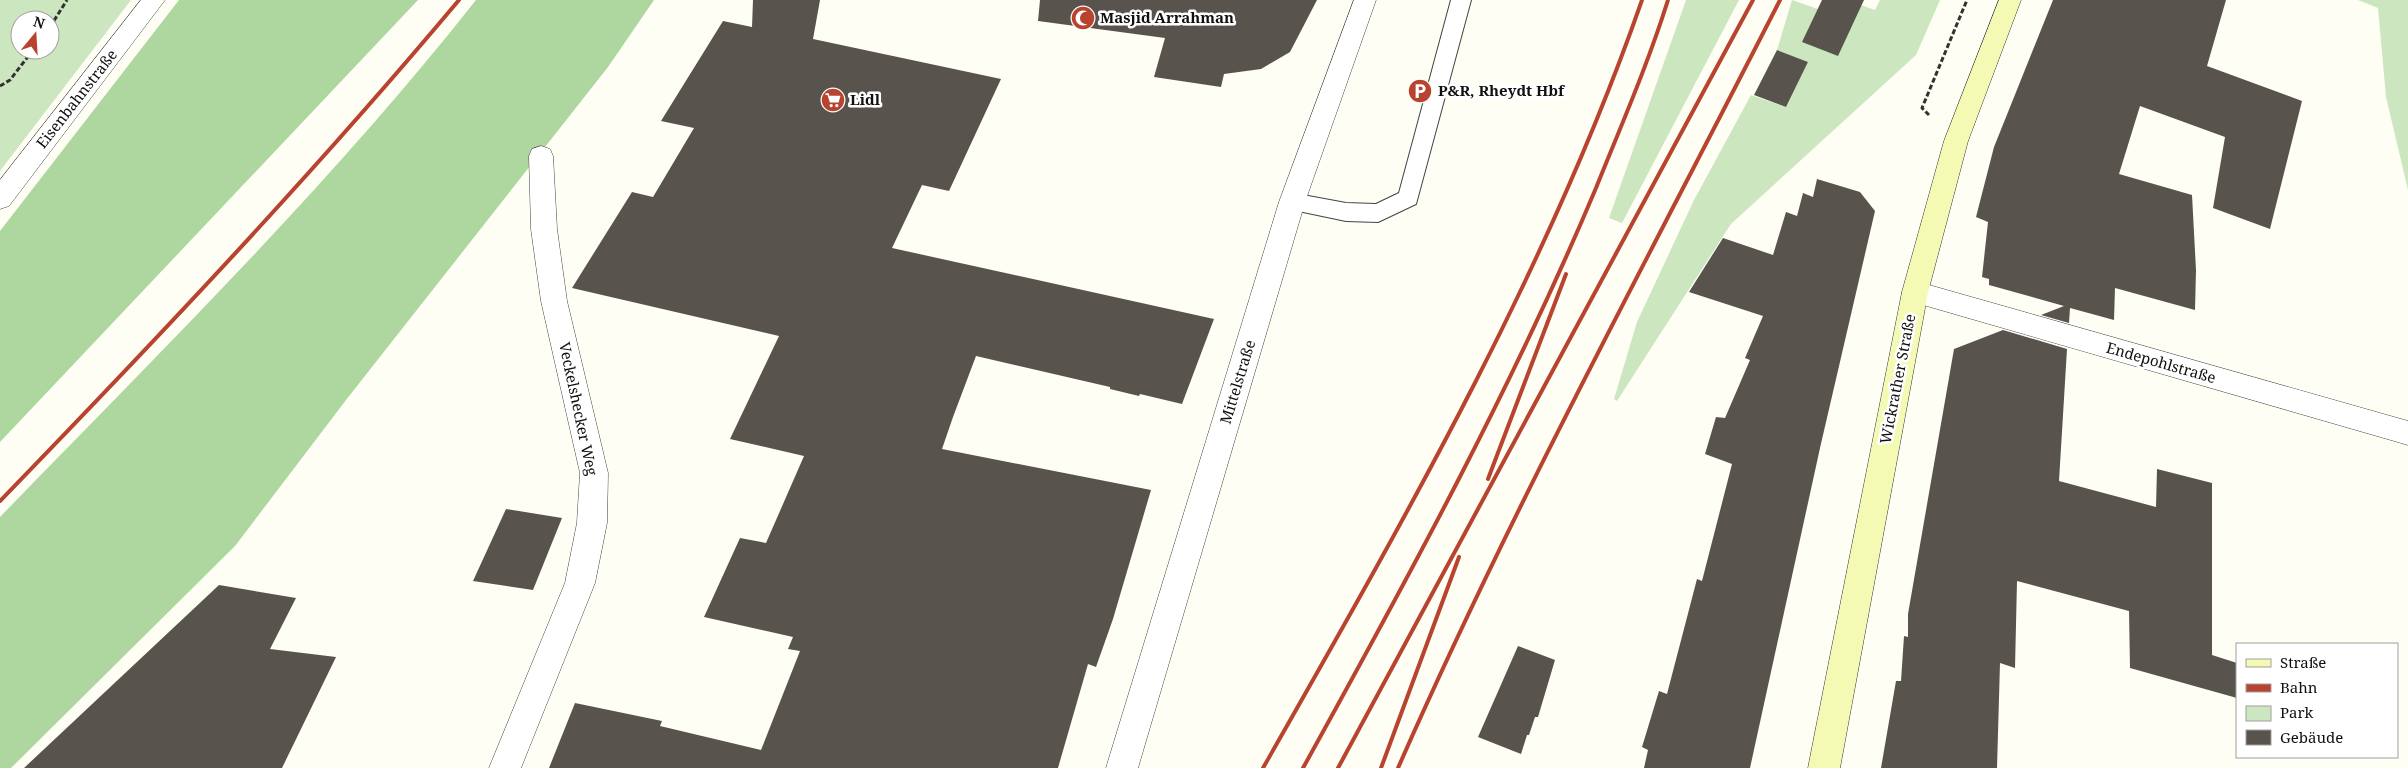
<svg xmlns="http://www.w3.org/2000/svg" width="2408" height="768" font-family="'Noto Serif',serif">
  <style>
    .green { fill: #cce7bf; fill-rule: evenodd }
    .forest { fill: #add79f }
    .building { fill: #58544d }
    .lines { fill: none; stroke-linecap: round; stroke-linejoin: round }
    .service-casing { stroke: #434343; stroke-width: 2 }
    .minor-casing { stroke: #434343; stroke-width: 1 }
    .secondary-casing { stroke: #323232; stroke-width: 1 }
    .path { stroke: #323232; stroke-width: 3; stroke-dasharray: 5 2.5; stroke-linecap: butt }
    .service { fill: #fff; fill-rule: evenodd }
    .minor { fill: #fff; fill-rule: evenodd }
    .secondary { fill: #f4fab4; fill-rule: evenodd }
    .rail { stroke: #b84430; stroke-width: 4 }
    .labels { text-anchor: middle; stroke-width: 5; stroke-linejoin: round; paint-order: stroke }
    .poi-label { font-size: 15px; font-weight: bold; fill: #101010; stroke: #fff; text-anchor: start }
    .street-label { font-size: 15px; fill: #101010; stroke: #fff }
  </style>
  <rect width="100%" height="100%" fill="#fefef4"/>
  <!-- green -->
  <g class="green">
    <path d="M0,0H131L0,171ZM20,20H50V50H20Z"/>
    <polygon points="1686,0 1739,0 1622,223 1609,218"/>
    <polygon points="1792,0 1818,9 1861,5 1875,10 1880,0 1940,0 1916,55 1731,224 1617,401 1614,399 1637,322 1694,200 1751,95 1786,107 1808,62 1777,50"/>
    <polygon points="2358,0 2408,0 2408,190 2386,97 2378,8"/>
  </g>
  <!-- forest -->
  <g class="forest">
    <polygon points="179,0 418,0 0,442 0,231"/>
    <path d="M476,0H654L608,67L346,400L235,546L11,768H0V517C163,349 331,184 476,0Z"/>
  </g>
  <!-- building -->
  <g class="building">
    <polygon points="753,0 820,0 813,39 1001,79 949,191 922,185 892,248 1214,319 1182,404 1140,394 1139,396 1110,389 1110,387 976,356 953,417 942,449 1151,490 1113,619 1096,667 1088,664 1058,768 549,768 575,703 662,721 660,726 761,750 800,651 788,649 793,637 704,617 740,538 766,543 804,456 730,439 779,336 572,288 632,192 653,197 694,128 661,121 723,21 752,27"/>
    <polygon points="1040,0 1317,0 1290,52 1261,69 1224,74 1221,87 1154,77 1165,38 1038,21"/>
    <polygon points="1822,0 1864,0 1838,56 1802,42"/>
    <polygon points="2053,0 2226,0 2207,66 2302,101 2270,229 2213,208 2225,137 2140,106 2119,174 2192,195 2196,270 2195,310 2115,288 2114,320 2070,308 2069,323 2041,315 2064,306 1989,285 1989,279 1982,277 1988,222 1976,217 1994,147"/>
    <polygon points="1777,50 1808,62 1786,107 1754,95"/>
    <polygon points="1817,179 1860,192 1875,211 1820,448 1750,768 1644,768 1648,750 1642,747 1659,691 1667,694 1697,579 1702,581 1732,464 1705,454 1716,417 1725,418 1750,360 1745,358 1763,316 1689,292 1723,238 1773,255 1786,212 1797,216 1803,193 1813,197"/>
    <polygon points="2003,330 2067,349 2059,481 2156,507 2157,469 2212,483 2212,655 2237,663 2237,698 2130,668 2129,611 2017,581 2015,668 2000,663 1997,768 1881,768 1896,681 1901,681 1904,636 1908,637 1908,614 1954,349"/>
    <polygon points="506,509 562,518 533,590 473,581"/>
    <polygon points="219,585 296,598 270,649 336,657 282,768 24,768"/>
    <polygon points="1518,646 1555,660 1538,717 1535,717 1529,735 1527,735 1521,754 1478,737"/>
  </g>
  <g class="lines">
    <!-- service casing -->
    <g class="service-casing">
      <polygon id="service" points="1451,0 1471,0 1416,204 1378,222 1346,221 1284,208 1281,202 1284,196 1292,193 1346,203 1376,204 1399,193"/>
    </g>
    <!-- minor casing -->
    <g class="minor-casing">
      <g id="minor">
        <polygon points="141,0 165,0 9,206 0,209 0,180"/>
        <polygon points="1354,0 1376,0 1305,202 1138,768 1106,768 1279,202"/>
        <polygon points="541,146 550,149 553,156 557,229 567,301 608,473 607,523 595,583 521,768 489,768 565,583 577,523 580,473 541,301 531,229 529,156 532,149"/>
        <polygon points="1915,281 2408,421 2408,445 1906,300 1902,292 1906,284"/>
      </g>
    </g>
    <!-- secondary casing -->
    <g class="secondary-casing">
      <polygon id="secondary" points="1999,0 2021,0 1968,141 1928,292 1840,768 1808,768 1902,292 1944,141"/>
    </g>
    <!-- path -->
    <g class="path">
      <polyline points="50,27 67,0"/>
      <polyline points="0,86 10,80 33,50"/>
      <polyline points="1929,115 1922,108 1967,0"/>
    </g>
    <!-- service -->
    <use href="#service" class="service"/>
    <!-- minor -->
    <use href="#minor" class="minor"/>
    <!-- secondary -->
    <use href="#secondary" class="secondary"/>
    <!-- rail -->
    <g class="rail">
      <polyline points="1488,479 1566,274"/>
      <path d="M0,501C158,338 313,174 459,0"/>
      <path d="M1263,768C1404,520 1548,270 1642,0"/>
      <path d="M1303,768C1408,578 1512,388 1596,188C1621,126 1648,64 1668,0"/>
      <polyline points="1338,768 1753,0"/>
      <polyline points="1381,768 1459,557"/>
      <path d="M1398,768C1513,506 1650,255 1780,0"/>
    </g>
  </g>
  <!-- icons -->
  <defs>
    <g id="mosque-disc" transform="scale(1.25)"><circle r="9.5" fill="#b84430" stroke="#fff"/><path d="M3.5-4.9A6 6 0 1 0 3.5 4.9A5 5 0 1 1 3.5-4.9Z" fill="#fff"/></g>
    <g id="parking-disc" transform="scale(1.25)"><circle r="9.5" fill="#b84430" stroke="#fff"/><path d="M-3.5-5.5H1a3.5 3.5 0 0 1 0 7H-1V5.5H-3.5ZM-1-3.4V-.6H.8a1.4 1.4 0 0 0 0-2.8Z" fill="#fff"/></g>
    <g id="supermarket-disc" transform="scale(1.25)"><circle r="9.5" fill="#b84430" stroke="#fff"/><path d="M-6-5.5h2.5l.6 2H6L4.5 2H-2.5L-4.4-4H-6ZM-1.5 3.2a1.3 1.3 0 1 0 .1 0ZM3 3.2a1.3 1.3 0 1 0 .1 0Z" fill="#fff"/></g>
  </defs>
  <g fill-rule="evenodd">
    <use href="#mosque-disc" x="1083" y="18"/>
    <use href="#parking-disc" x="1420" y="91"/>
    <use href="#supermarket-disc" x="833" y="100"/>
  </g>
  <g class="labels">
    <!-- poi labels -->
    <g class="poi-label">
      <text x="1100" y="23">Masjid Arrahman</text>
      <text x="1438" y="96">P&amp;R, Rheydt Hbf</text>
      <text x="850" y="105">Lidl</text>
    </g>
    <!-- street labels -->
    <g class="street-label">
      <text transform="translate(77 99) rotate(-52)" y="5">Eisenbahnstraße</text>
      <text transform="translate(2161 363) rotate(16)" y="5">Endepohlstraße</text>
      <text transform="translate(1898 379) rotate(-79)" y="5">Wickrather Straße</text>
      <text transform="translate(1238 382) rotate(-73)" y="5">Mittelstraße</text>
      <text transform="translate(578 409) rotate(78)" y="5">Veckelshecker Weg</text>
    </g>
  </g>
  <!-- legend -->
  <rect x="2236" y="643" width="162" height="115" fill="#ffffff" stroke="#9f9f9f"/>
  <rect x="2246" y="659" width="25" height="8" fill="#f4fab4" stroke="#9f9f9f"/>
  <text x="2280" y="668" font-size="15" fill="#101010">Straße</text>
  <rect x="2246" y="684" width="25" height="8" fill="#b84430" stroke="#9f9f9f"/>
  <text x="2280" y="693" font-size="15" fill="#101010">Bahn</text>
  <rect x="2246" y="706" width="25" height="15" fill="#cce7bf" stroke="#9f9f9f"/>
  <text x="2280" y="718" font-size="15" fill="#101010">Park</text>
  <rect x="2246" y="730" width="25" height="15" fill="#58544d" stroke="#9f9f9f"/>
  <text x="2280" y="743" font-size="15" fill="#101010">Gebäude</text>
  <!-- north arrow -->
  <g transform="translate(35 35) rotate(18)"><circle r="24" fill="#ffffff" stroke="#9f9f9f"/>
  <path d="M0-4L9 19L0 12L-9 19Z" fill="#b84430"/>
  <text y="-8" font-size="14" font-weight="bold" text-anchor="middle" fill="#101010">N</text>
  </g>
</svg>
